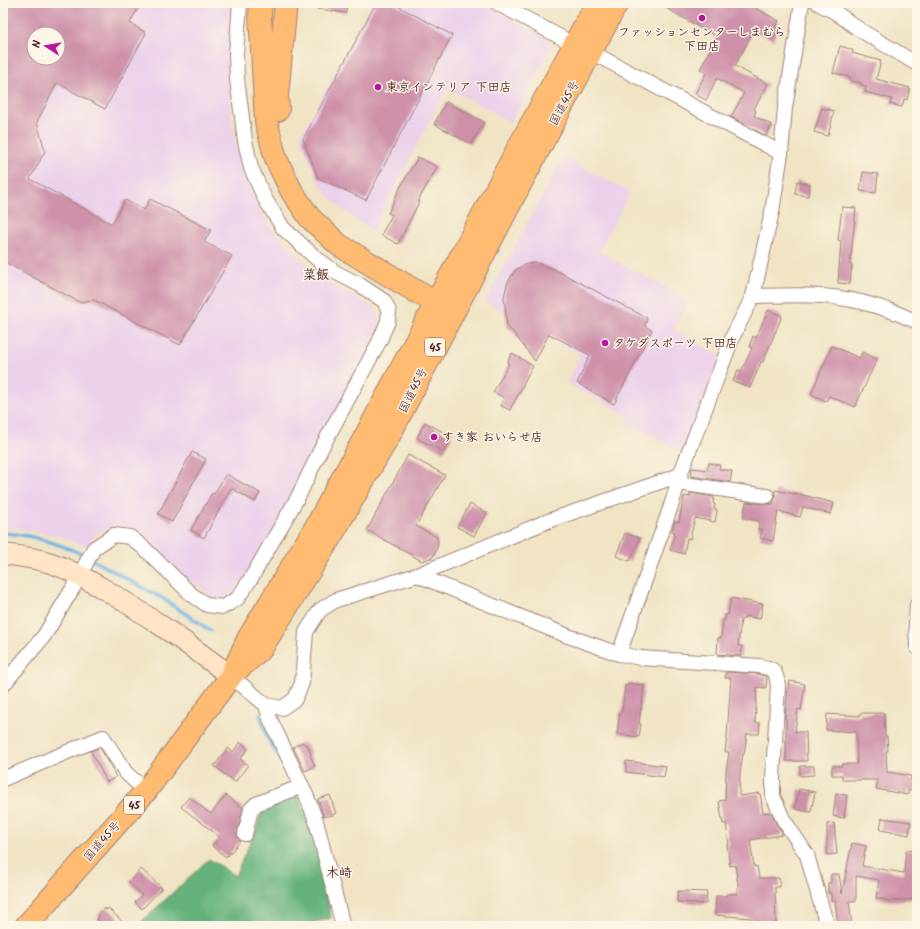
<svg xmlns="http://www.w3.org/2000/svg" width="920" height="929" font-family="Kalam,'Klee One',sans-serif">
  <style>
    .built { fill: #ecd1ea; fill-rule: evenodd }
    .forest { fill: #65b27b; stroke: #586853 }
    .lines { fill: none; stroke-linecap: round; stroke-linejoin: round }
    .stream { stroke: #72b3e6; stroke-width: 3.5 }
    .building { fill: #ce91aa; fill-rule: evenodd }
    .street-casing { stroke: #9d8278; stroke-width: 16 }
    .secondary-casing { stroke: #9d8278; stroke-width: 22 }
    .highway-casing { stroke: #9d8278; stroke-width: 24 }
    .street { stroke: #fff; stroke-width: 14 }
    .secondary { stroke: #ffe4c6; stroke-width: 20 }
    .highway { stroke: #ffbb71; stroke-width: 22 }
    .poi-dot { fill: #b5179e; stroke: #fcf5e5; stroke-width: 1.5 }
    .labels { text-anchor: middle; stroke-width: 3; stroke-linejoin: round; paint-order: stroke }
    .shield { fill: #fcf5e5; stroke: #7f5f63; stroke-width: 1 }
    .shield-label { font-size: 11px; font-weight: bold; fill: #4a1f2b }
    .poi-label { font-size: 12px; font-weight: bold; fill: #4a1f2b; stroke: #fcf5e5; text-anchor: start }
    .street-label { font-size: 12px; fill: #4a1f2b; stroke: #fcf5e5 }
    .neighbourhood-label { font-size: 13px; font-weight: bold; fill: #4a1f2b; stroke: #fcf5e5 }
  </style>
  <rect width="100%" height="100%" fill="#fcf5e5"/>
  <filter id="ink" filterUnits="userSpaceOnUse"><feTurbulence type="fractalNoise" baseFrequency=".025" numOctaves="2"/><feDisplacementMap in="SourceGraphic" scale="8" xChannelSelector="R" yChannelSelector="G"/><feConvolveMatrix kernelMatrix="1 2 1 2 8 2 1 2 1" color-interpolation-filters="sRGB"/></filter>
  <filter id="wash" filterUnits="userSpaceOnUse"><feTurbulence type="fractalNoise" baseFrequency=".012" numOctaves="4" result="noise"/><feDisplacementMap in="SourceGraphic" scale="16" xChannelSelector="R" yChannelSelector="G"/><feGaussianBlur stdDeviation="0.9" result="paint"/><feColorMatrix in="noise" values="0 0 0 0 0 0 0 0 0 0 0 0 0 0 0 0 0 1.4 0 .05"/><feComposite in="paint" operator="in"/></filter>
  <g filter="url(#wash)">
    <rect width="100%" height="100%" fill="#f0e4c5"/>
    <!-- built -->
    <g class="built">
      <path d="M3,3H232L229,40L228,70L230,109L236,145L247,179L260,212L273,230L290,248L310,267L332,284L373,307L377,312L379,321L376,332L366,355L258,561L231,593L225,598H218L211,597L173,566L142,535L129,528L105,529L97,533L87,547L61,537L31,530L3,527ZM34,34H58V58H34Z"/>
      <polygon points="373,3 491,3 489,7 550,40 550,51 511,122 447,88 372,231 345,212 322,188 318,182 300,137"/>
      <polygon points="563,157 630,192 599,252 690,300 673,330 721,356 681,450 627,424 630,417 567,383 581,354 485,302"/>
    </g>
    <!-- forest -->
    <polygon class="forest" points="297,796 310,823 327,896 331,918 301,926 137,926 209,859 235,876 256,829 261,814 286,801"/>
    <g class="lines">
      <!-- stream -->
      <g class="stream">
        <path d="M3,533C31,534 60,544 86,556"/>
        <polyline points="91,559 162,598 211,631"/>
        <polyline points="260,714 266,735 288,772"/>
      </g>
    </g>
    <g id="blocks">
      <!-- building -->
      <g class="building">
        <path d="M3,3H141L130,23L146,33L105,109L57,83L37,122L45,151L30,179L112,224L125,200L144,210L150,199L211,230L204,242L232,256L180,345L94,300L79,302L3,261ZM34,34H58V58H34Z"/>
        <polygon points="317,3 347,3 346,13 317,9"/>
        <polygon points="376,3 392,3 452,35 366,200 318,178 303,139"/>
        <polygon points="657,3 746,3 779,21 775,27 779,29 773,40 754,30 735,66 768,84 754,109 756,111 754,116 772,125 766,136 731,117 744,93 717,78 706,100 695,94 706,73 700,69 717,37"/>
        <polygon points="840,46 853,50 852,53 881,61 876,79 910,88 907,100 904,99 902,107 890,104 892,99 865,92 866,86 861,85 861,83 849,80 850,77 833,73"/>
        <polygon points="446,102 484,122 471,144 434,124"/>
        <polygon points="822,108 834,111 828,136 814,132"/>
        <polygon points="418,157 437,167 418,201 419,202 398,244 381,235 392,215 388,213 402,184"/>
        <polygon points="863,172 878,174 876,193 860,191"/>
        <polygon points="797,181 810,184 808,196 795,194"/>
        <polygon points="842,207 856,208 850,265 852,265 850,284 838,283 841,241 838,240"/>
        <polygon points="535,262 554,269 647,318 645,326 652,330 614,404 577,383 590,355 549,334 535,361 513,332 507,327 504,297 507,284 515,270 524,265"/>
        <polygon points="768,310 782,316 763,362 761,362 750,388 733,381 738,370 741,372 752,348 749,347 753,336 756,338"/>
        <polygon points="832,346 860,358 862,352 877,359 855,407 829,396 826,401 811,394"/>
        <polygon points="512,353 533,366 510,410 501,406 503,397 493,392 509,364 507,363"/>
        <polygon points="425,422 452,437 444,452 417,438"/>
        <polygon points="192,452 206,459 172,522 158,514"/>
        <polygon points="408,455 445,475 416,526 437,537 438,544 436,551 433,557 422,561 367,530"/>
        <polygon points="709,463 720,465 719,469 732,471 730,482 691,476 692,468 707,470"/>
        <polygon points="226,474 260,493 255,502 231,488 204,538 191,530 212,493 214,494"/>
        <polygon points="775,490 795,494 795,493 834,503 831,514 803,507 800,517 778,511 773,541 760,538 762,530 758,529 759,521 743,518 746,502 766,504 773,504 775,498"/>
        <polygon points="690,493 714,497 713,503 715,504 714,509 717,510 715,522 695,518 690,539 687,538 684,554 670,550 675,532 672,531 675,521 679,522 684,496 690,497"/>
        <polygon points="470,504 487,513 474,536 457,527"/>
        <polygon points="625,533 640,538 630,561 616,556"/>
        <polygon points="731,598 763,604 760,619 745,616 744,619 741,619 738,646 742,646 741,656 717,654 718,638 721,638 723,620 725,620 725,615 728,615"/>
        <polygon points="726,672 758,674 767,677 766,688 757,687 755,723 760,723 759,734 747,734 744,754 743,754 740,773 739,796 760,793 763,813 771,812 776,824 782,832 782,835 750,840 754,867 757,866 759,878 779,878 780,887 775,887 776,926 751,926 751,918 715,915 716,896 727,896 727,894 737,894 738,884 735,865 730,866 727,845 729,845 726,823 723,824 719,801 725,800 726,772 729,752 725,752 727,736 731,678 725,678"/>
        <polygon points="790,681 805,684 801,710 798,709 795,732 806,732 807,761 786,761 786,718 785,718 788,688 789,688"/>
        <polygon points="628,683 644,685 639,723 641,724 639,737 617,734 620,712 622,712 625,685 628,686"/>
        <polygon points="860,713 884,713 885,736 887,736 888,751 886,751 887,772 911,776 911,780 917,780 917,790 908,790 908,795 876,789 878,780 842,780 842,775 832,775 832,766 842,766 842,764 857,764 856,732 826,730 827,714 860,716"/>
        <polygon points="240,742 248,749 240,759 248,765 235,782 214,766 228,748 233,752"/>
        <polygon points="303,742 305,745 307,744 311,754 310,755 315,766 305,771 293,747"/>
        <polygon points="100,748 107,759 116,777 107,782 91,751"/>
        <polygon points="626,761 666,766 664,777 626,772"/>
        <polygon points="800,766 814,766 814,775 800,776"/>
        <polygon points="799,789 815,792 811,812 795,809"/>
        <polygon points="836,794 847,795 844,818 833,816"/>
        <polygon points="226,795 243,808 237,832 237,837 240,841 228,856 227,855 226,857 212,846 220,837 181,807 189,797 211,814"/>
        <polygon points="330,795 336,814 324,817 318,799"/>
        <polygon points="882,818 911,822 909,835 880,830"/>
        <polygon points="834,823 837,854 827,855 827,824"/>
        <polygon points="852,843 866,846 862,866 904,873 906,850 917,851 913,883 917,882 917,899 891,901 876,898 879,880 856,876 856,901 849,901 852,926 838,926 835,901 831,901 831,893 828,893 828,883 831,883 831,874 839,874 842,894"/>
        <polygon points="141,869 162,888 142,909 135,902 142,895 129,882"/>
        <polygon points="678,891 707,892 706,904 677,902"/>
        <polygon points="104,908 106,910 108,908 127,926 104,926 97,919 99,917 98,915"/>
      </g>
    </g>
  </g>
  <g filter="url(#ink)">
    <use href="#blocks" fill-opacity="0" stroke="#9d8278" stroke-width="1"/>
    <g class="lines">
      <!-- street casing -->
      <g class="street-casing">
        <g id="street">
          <polyline points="497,3 575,45"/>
          <polyline points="818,3 835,12 860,30 917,64"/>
          <polyline points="591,52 781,153"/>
          <path d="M753,296C789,295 826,293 861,302C872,305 883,308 894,312C902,315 909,319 917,321"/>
          <polyline points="678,483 767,496"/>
          <path d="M417,575L568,636L619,654L641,658L759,666C775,669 775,669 778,685L773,778V796L783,819L807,855L827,926"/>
          <polyline points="917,605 916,621 917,647"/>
          <polyline points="619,654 672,503 680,475 733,336 753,296 772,212 781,153 785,108 802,3"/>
          <polyline points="231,676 266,705 282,708 295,699 302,683 306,632 320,610 336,600 417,575 548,521 680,475"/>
          <polyline points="3,685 44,636 73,588 94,548 114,535 130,537 144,548 191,594 207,605 223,607 237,599 250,580 298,497 321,449 379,342 388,321 389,311 384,301 360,285 335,272 316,258 283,228 265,199 251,168 245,141 237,79 236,54 240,3"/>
          <polyline points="266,705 270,719 307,797 316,821 343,926"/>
          <polyline points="3,779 103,737 126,773 146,791"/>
          <polyline points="245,834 251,809 256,804 302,786"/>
        </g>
      </g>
      <!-- secondary casing -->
      <g class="secondary-casing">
        <path id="secondary" d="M3,554C19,556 36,558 51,563C69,569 86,579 102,588C147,614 189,645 231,676"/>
      </g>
      <!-- highway casing -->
      <g class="highway-casing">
        <g id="highway">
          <polyline points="261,3 260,14 266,121 276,159 292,192 310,218 339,245 407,286 436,303 449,304"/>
          <polyline points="278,110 277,96 286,3"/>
          <polyline points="236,671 261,649 333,533 390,434 514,196 617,3"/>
          <polyline points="26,926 146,791 231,676 248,639 317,525 372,424 516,152 597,3"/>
        </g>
      </g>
      <!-- street -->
      <use href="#street" class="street"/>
      <!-- secondary -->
      <use href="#secondary" class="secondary"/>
      <!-- highway -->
      <use href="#highway" class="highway"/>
    </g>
  </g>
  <!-- markers -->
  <g class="poi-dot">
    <circle cx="702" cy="18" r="4"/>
    <circle cx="378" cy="87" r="4"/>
    <circle cx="605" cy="343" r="4"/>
    <circle cx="434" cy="437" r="4"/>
  </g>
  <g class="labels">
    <!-- shield labels -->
    <g class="shield">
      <rect x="425" y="338" width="20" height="18" rx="3"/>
      <rect x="124" y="796" width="20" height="18" rx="3"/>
    </g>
    <g class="shield-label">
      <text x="435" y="351">45</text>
      <text x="134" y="809">45</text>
    </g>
    <!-- poi labels -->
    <g class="poi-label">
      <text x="702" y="36" text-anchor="middle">ファッションセンターしまむら<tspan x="702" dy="14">下田店</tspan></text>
      <text x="386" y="91">東京インテリア 下田店</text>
      <text x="613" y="347">タケダスポーツ 下田店</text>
      <text x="442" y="441">すき家 おいらせ店</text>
    </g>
    <!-- street labels -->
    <g class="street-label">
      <text transform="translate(564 103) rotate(-62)" y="4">国道45号</text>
      <text transform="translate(413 390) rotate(-63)" y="4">国道45号</text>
      <text transform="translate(102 841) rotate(-49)" y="4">国道45号</text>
    </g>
    <!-- neighbourhood labels -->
    <g class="neighbourhood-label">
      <text x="316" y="279">菜飯</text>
      <text x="339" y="877">木崎</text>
    </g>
  </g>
  <!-- margin -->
  <rect width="920" height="929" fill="none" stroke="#fcf5e5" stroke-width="16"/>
  <!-- north arrow -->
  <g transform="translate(46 46) rotate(282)"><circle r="19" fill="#fcf5e5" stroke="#b59f9b"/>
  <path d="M0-3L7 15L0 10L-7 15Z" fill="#b5179e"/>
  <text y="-6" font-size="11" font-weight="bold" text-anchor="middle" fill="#4a1f2b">N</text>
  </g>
</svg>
